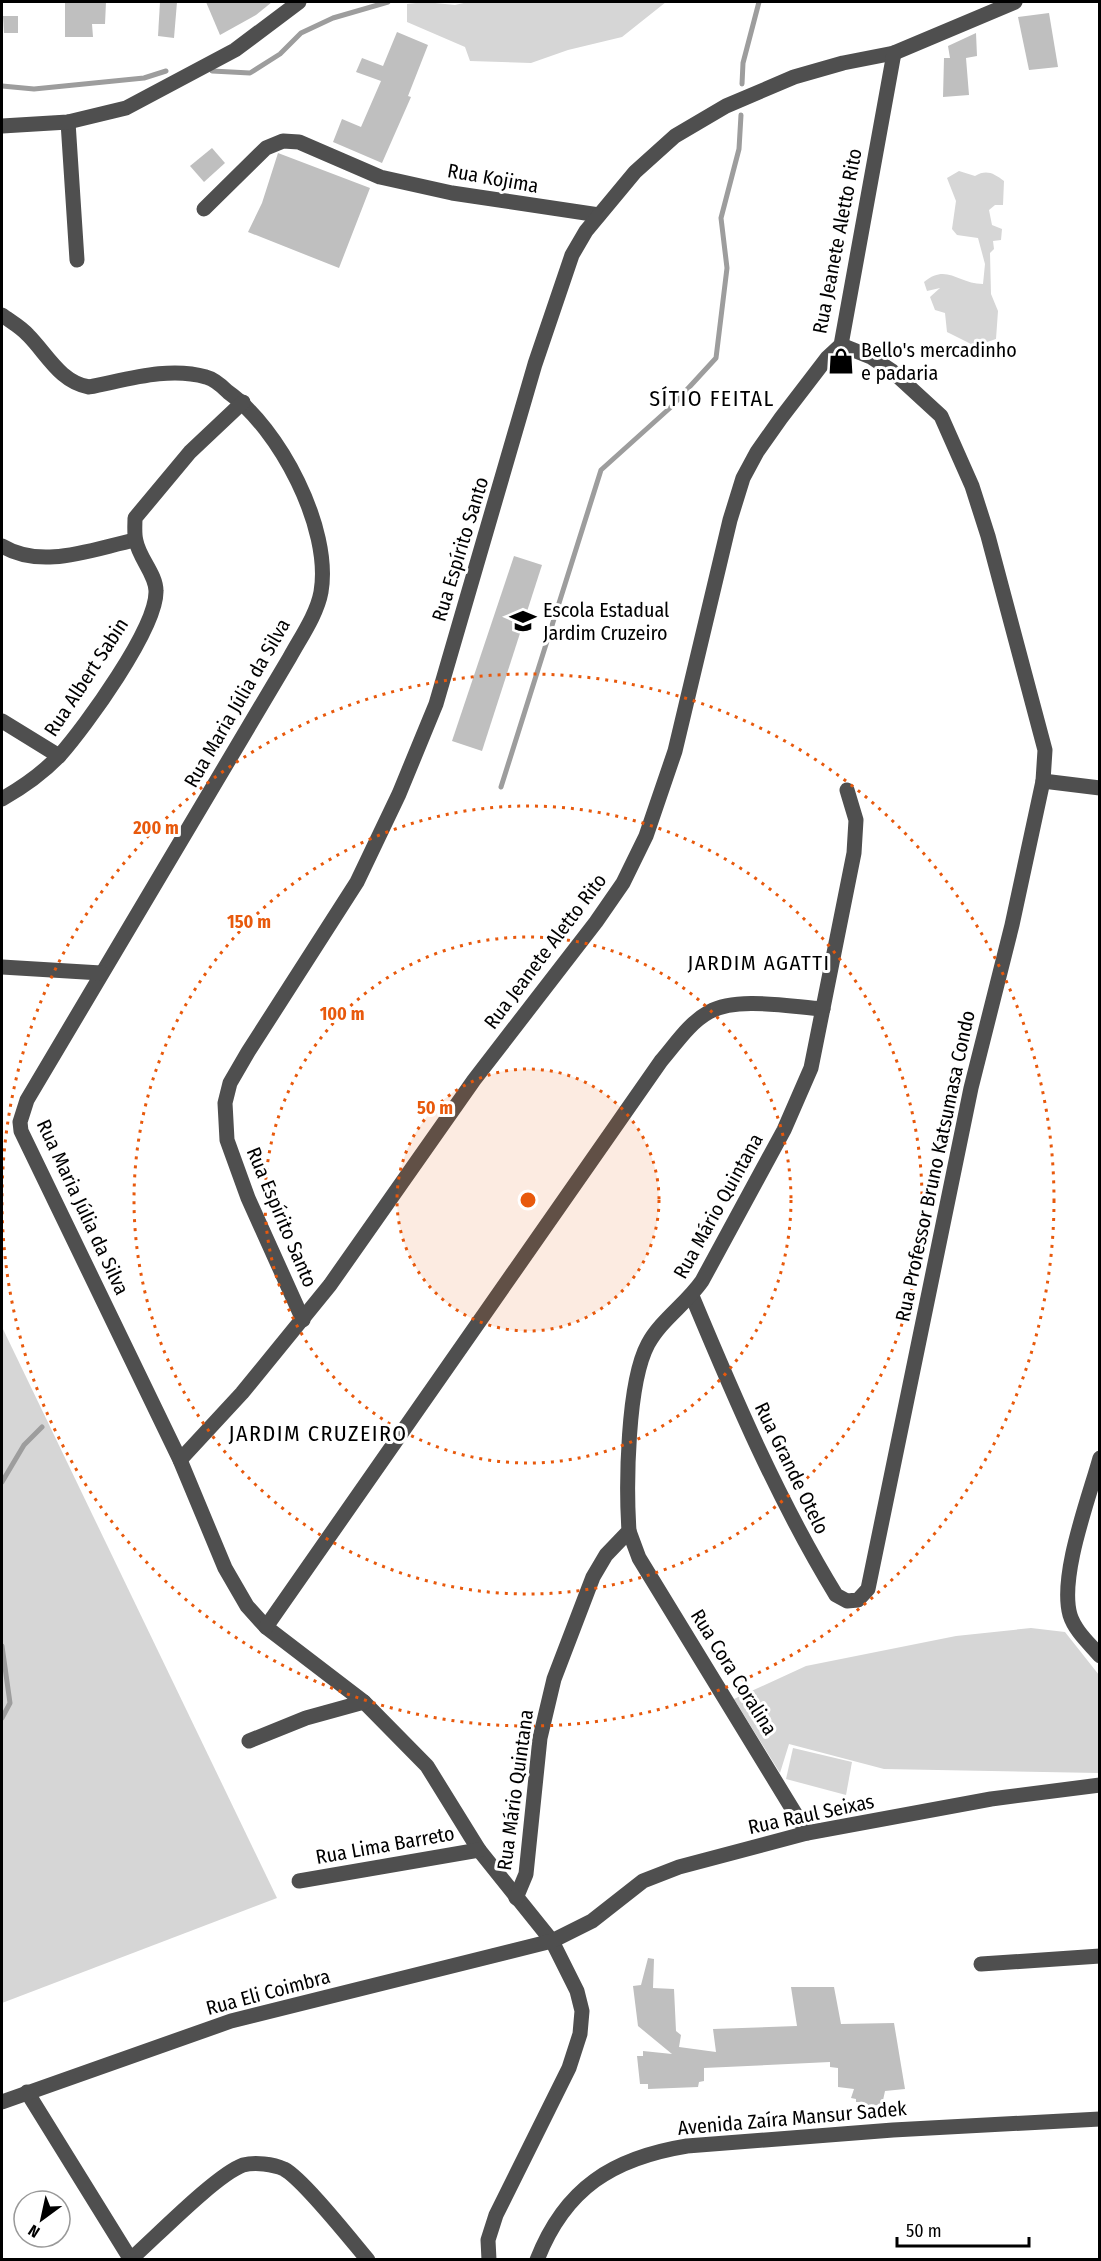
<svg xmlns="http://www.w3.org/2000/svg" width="1101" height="2261" font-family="'Fira Sans Condensed',sans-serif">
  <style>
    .green { fill: #d6d6d6 }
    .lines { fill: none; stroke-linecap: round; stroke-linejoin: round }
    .stream { stroke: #9d9d9d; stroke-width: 5 }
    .building { fill: #bfbfbf }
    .minor { stroke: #4f4f4f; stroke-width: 15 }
    .ring { fill: none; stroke: #e8590c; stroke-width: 3; stroke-dasharray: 3 6 }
    .labels { text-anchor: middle; stroke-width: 6; stroke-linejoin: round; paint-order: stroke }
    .street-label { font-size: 20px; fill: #000; stroke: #fff }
    .poi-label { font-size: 20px; fill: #000; stroke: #fff; text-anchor: start }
    .neighbourhood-label { font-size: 21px; letter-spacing: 1.5px; fill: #000; stroke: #fff }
    .quarter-label { font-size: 22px; letter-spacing: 1.5px; fill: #000; stroke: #fff }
    .centre { fill: #e8590c; stroke: #fff; stroke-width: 3 }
    .ring-label { font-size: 18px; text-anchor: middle; font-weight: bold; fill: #e8590c; stroke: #fff; stroke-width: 6; stroke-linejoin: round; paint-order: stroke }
  </style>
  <rect width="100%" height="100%" fill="#fff"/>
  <!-- green -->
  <g class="green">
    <polygon points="425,2 455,5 468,2 666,2 622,37 568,50 531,63 470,61 465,47 407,22 407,4"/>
    <path d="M959,171L975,176C986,169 994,173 1004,181L1003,205H995L989,210L992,225L1002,229L1001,240L993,241L994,249L990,253L991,294L998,311L996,339L975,346L947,332L945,313L935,310L930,297L940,288L927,291L924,282C947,263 958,284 983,284L985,264L978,238L957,235L952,229L956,201L947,178Z"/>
    <polygon points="2,1327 277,1898 2,2003"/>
    <polygon points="1031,1628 1065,1632 1099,1675 1099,1773 884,1769 789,1744 780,1773 734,1699 806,1666 956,1636"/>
    <polygon points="793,1748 852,1762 846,1795 786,1779"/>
  </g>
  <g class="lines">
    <!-- stream -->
    <g class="stream">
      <polyline points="212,71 250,73 280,54 301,33 333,18 388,2"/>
      <polyline points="742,84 743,63 759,2"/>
      <polyline points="2,86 34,89 144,78 166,71"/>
      <polyline points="501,787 601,470 671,407 716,358 727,268 721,218 739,149 741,115"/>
      <polyline points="2,1482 24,1445 42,1427"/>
      <polyline points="2,1646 10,1703 2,1718"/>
    </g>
  </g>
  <!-- building -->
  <g class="building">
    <polygon points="65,2 106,2 105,24 92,24 93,37 65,37"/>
    <polygon points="160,2 177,2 174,38 158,36"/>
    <polygon points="206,2 272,2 256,15 220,35"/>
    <polygon points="1049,13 1058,67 1029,70 1018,17"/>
    <polygon points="3,16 18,16 18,33 4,33"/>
    <polygon points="397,32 428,45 408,96 411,97 382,163 333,142 342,119 361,127 381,81 356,72 362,58 383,66"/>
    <polygon points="976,33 977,56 966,58 969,95 943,97 944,58 950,58 948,46"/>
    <polygon points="212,148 225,163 204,182 190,166"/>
    <polygon points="278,153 370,188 339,268 248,232 262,203"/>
    <polygon points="514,556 542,565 482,751 452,741"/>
    <polygon points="648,1958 654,1959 653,1988 674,1989 676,2031 681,2035 679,2047 716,2052 713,2029 797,2026 791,1987 834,1987 841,2024 894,2023 905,2089 885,2091 882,2105 861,2106 861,2102 856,2102 856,2099 851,2098 854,2089 838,2087 838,2068 830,2067 830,2062 704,2068 704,2081 699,2082 698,2087 648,2089 648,2084 640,2084 637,2056 643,2056 643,2051 672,2054 638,2026 633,1986 641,1985"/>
  </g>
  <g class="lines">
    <!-- minor -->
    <g class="minor">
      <polyline points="68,122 77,260"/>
      <polyline points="2,126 68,122 126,108 235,50 299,2"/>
      <polyline points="204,209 266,148 283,141 299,142 380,177 452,193 599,215"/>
      <path d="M2,315C10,321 21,327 28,335C47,354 60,382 89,387C126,380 168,366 206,377C214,379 222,386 228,392C279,428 332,528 321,592C317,614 301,637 290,657L27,1100L20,1122L21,1131L180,1460L225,1568L247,1606L266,1627L364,1702L427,1766L479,1850L552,1941L577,1991L582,2011L580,2034L569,2068L496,2215L488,2240L489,2260"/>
      <path d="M2,546C42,570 92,549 135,540"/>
      <polyline points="2,721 59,756"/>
      <polyline points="1043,781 1100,788"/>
      <path d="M2,799C23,787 43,773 60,755C85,727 157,628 156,591C156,574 139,558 136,541C134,534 135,525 135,518L190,452L243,402"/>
      <polyline points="2,967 101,973"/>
      <path d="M692,1296C735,1399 778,1500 836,1595L847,1601L858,1600L868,1589L971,1088L1012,925L1043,781L1045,750L988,536L972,486L941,416L892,371L871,357L841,345"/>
      <polyline points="303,1320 248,1198 227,1140 225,1103 230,1083 248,1052 357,882 399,794 436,704 535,364 572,255 586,231 635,172 675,136 726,106 794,77 843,63 894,53 1015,2"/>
      <path d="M1100,1458C1089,1498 1059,1576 1070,1615C1075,1631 1089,1643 1100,1656"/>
      <polyline points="180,1460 242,1393 330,1285 474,1080 596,922 623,883 646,836 675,751 730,520 743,478 757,452 781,418 827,358 841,345 894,53"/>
      <polyline points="629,1531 639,1558 807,1833"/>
      <path d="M266,1627L661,1061C675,1045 689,1023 709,1012C737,996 791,1007 823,1009"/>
      <polyline points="249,1741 306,1718 364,1702"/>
      <polyline points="299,1881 479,1850"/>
      <path d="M516,1898L526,1874L540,1738L554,1679L593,1577L606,1555L629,1531C626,1486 627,1383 648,1344C661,1320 686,1304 702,1281L784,1130L811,1068L854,853L856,820L847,790"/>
      <polyline points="981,1964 1100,1956"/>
      <polyline points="27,2092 131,2260"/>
      <polyline points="2,2102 231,2021 552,1941 592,1921 643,1881 679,1867 807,1833 991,1799 1100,1785"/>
      <path d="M131,2259C156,2237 216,2175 243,2165C255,2162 273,2164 284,2169C303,2179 351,2240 368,2260"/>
      <path d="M537,2260C565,2188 613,2158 687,2146L893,2130L1100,2119"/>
    </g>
  </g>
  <!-- distance rings -->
  <circle cx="528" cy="1200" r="131" fill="#e8590c" fill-opacity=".12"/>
  <g class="ring">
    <circle cx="528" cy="1200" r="131"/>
    <circle cx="528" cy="1200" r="263"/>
    <circle cx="528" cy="1200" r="394"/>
    <circle cx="528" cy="1200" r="526"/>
  </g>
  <!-- icons -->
  <defs>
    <g id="shop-bare" transform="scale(2.07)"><path d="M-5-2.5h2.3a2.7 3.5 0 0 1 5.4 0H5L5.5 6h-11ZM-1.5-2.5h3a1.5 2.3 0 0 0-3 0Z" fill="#000" stroke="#fff" stroke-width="2.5" paint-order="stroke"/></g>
    <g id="school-bare" transform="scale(2.07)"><path d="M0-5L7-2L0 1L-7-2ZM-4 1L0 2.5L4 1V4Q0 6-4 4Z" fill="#000" stroke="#fff" stroke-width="2.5" paint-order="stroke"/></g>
  </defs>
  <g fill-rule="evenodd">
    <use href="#shop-bare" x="841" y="361"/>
    <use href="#school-bare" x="523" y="621"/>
  </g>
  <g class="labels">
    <!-- street labels -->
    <g class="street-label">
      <text transform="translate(493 178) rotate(10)" y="7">Rua Kojima</text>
      <text transform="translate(837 241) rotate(-79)" y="7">Rua Jeanete Aletto Rito</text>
      <text transform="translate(460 549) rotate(-73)" y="7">Rua Espírito Santo</text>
      <text transform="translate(86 677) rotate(-57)" y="7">Rua Albert Sabin</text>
      <text transform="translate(237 703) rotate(-60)" y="7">Rua Maria Júlia da Silva</text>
      <text transform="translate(545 951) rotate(-53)" y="7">Rua Jeanete Aletto Rito</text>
      <text transform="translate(935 1166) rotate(-78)" y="7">Rua Professor Bruno Katsumasa Condo</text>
      <text transform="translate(718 1206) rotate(-61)" y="7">Rua Mário Quintana</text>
      <text transform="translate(83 1207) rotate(65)" y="7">Rua Maria Júlia da Silva</text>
      <text transform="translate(282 1217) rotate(67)" y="7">Rua Espírito Santo</text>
      <text transform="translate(792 1468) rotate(64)" y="7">Rua Grande Otelo</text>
      <text transform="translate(734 1672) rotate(58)" y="7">Rua Cora Coralina</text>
      <text transform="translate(515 1790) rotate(-82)" y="7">Rua Mário Quintana</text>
      <text transform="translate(811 1814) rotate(-12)" y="7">Rua Raul Seixas</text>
      <text transform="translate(385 1845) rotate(-10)" y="7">Rua Lima Barreto</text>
      <text transform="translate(268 1992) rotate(-15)" y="7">Rua Eli Coimbra</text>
      <text transform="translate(792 2118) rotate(-5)" y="7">Avenida Zaíra Mansur Sadek</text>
    </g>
    <!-- poi labels -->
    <g class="poi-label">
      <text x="861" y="357">Bello's mercadinho<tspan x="861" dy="23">e padaria</tspan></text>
      <text x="543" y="617">Escola Estadual<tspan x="543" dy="23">Jardim Cruzeiro</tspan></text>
    </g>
    <!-- neighbourhood labels -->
    <g class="neighbourhood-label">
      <text x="759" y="970">JARDIM AGATTI</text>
    </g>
    <!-- quarter labels -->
    <g class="quarter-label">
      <text x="712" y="406">SÍTIO FEITAL</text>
      <text x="318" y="1441">JARDIM CRUZEIRO</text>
    </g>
  </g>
  <circle cx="528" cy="1200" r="9" class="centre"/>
  <g class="ring-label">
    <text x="156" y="834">200 m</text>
    <text x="249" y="928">150 m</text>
    <text x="342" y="1020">100 m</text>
    <text x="435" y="1114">50 m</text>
  </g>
  <!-- border -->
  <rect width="1101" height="2261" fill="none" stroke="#000000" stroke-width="6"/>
  <!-- north arrow -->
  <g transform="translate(42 2219) rotate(213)"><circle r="28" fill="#ffffff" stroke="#999999" stroke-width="1.5"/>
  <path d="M0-4.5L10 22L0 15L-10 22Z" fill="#000000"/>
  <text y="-9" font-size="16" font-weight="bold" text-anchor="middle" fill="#000000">N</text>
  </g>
  <!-- scale -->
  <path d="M897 2237v9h132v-9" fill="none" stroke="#000000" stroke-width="3"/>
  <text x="906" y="2237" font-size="18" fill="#000000" stroke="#ffffff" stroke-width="4.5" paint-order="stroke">50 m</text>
</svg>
